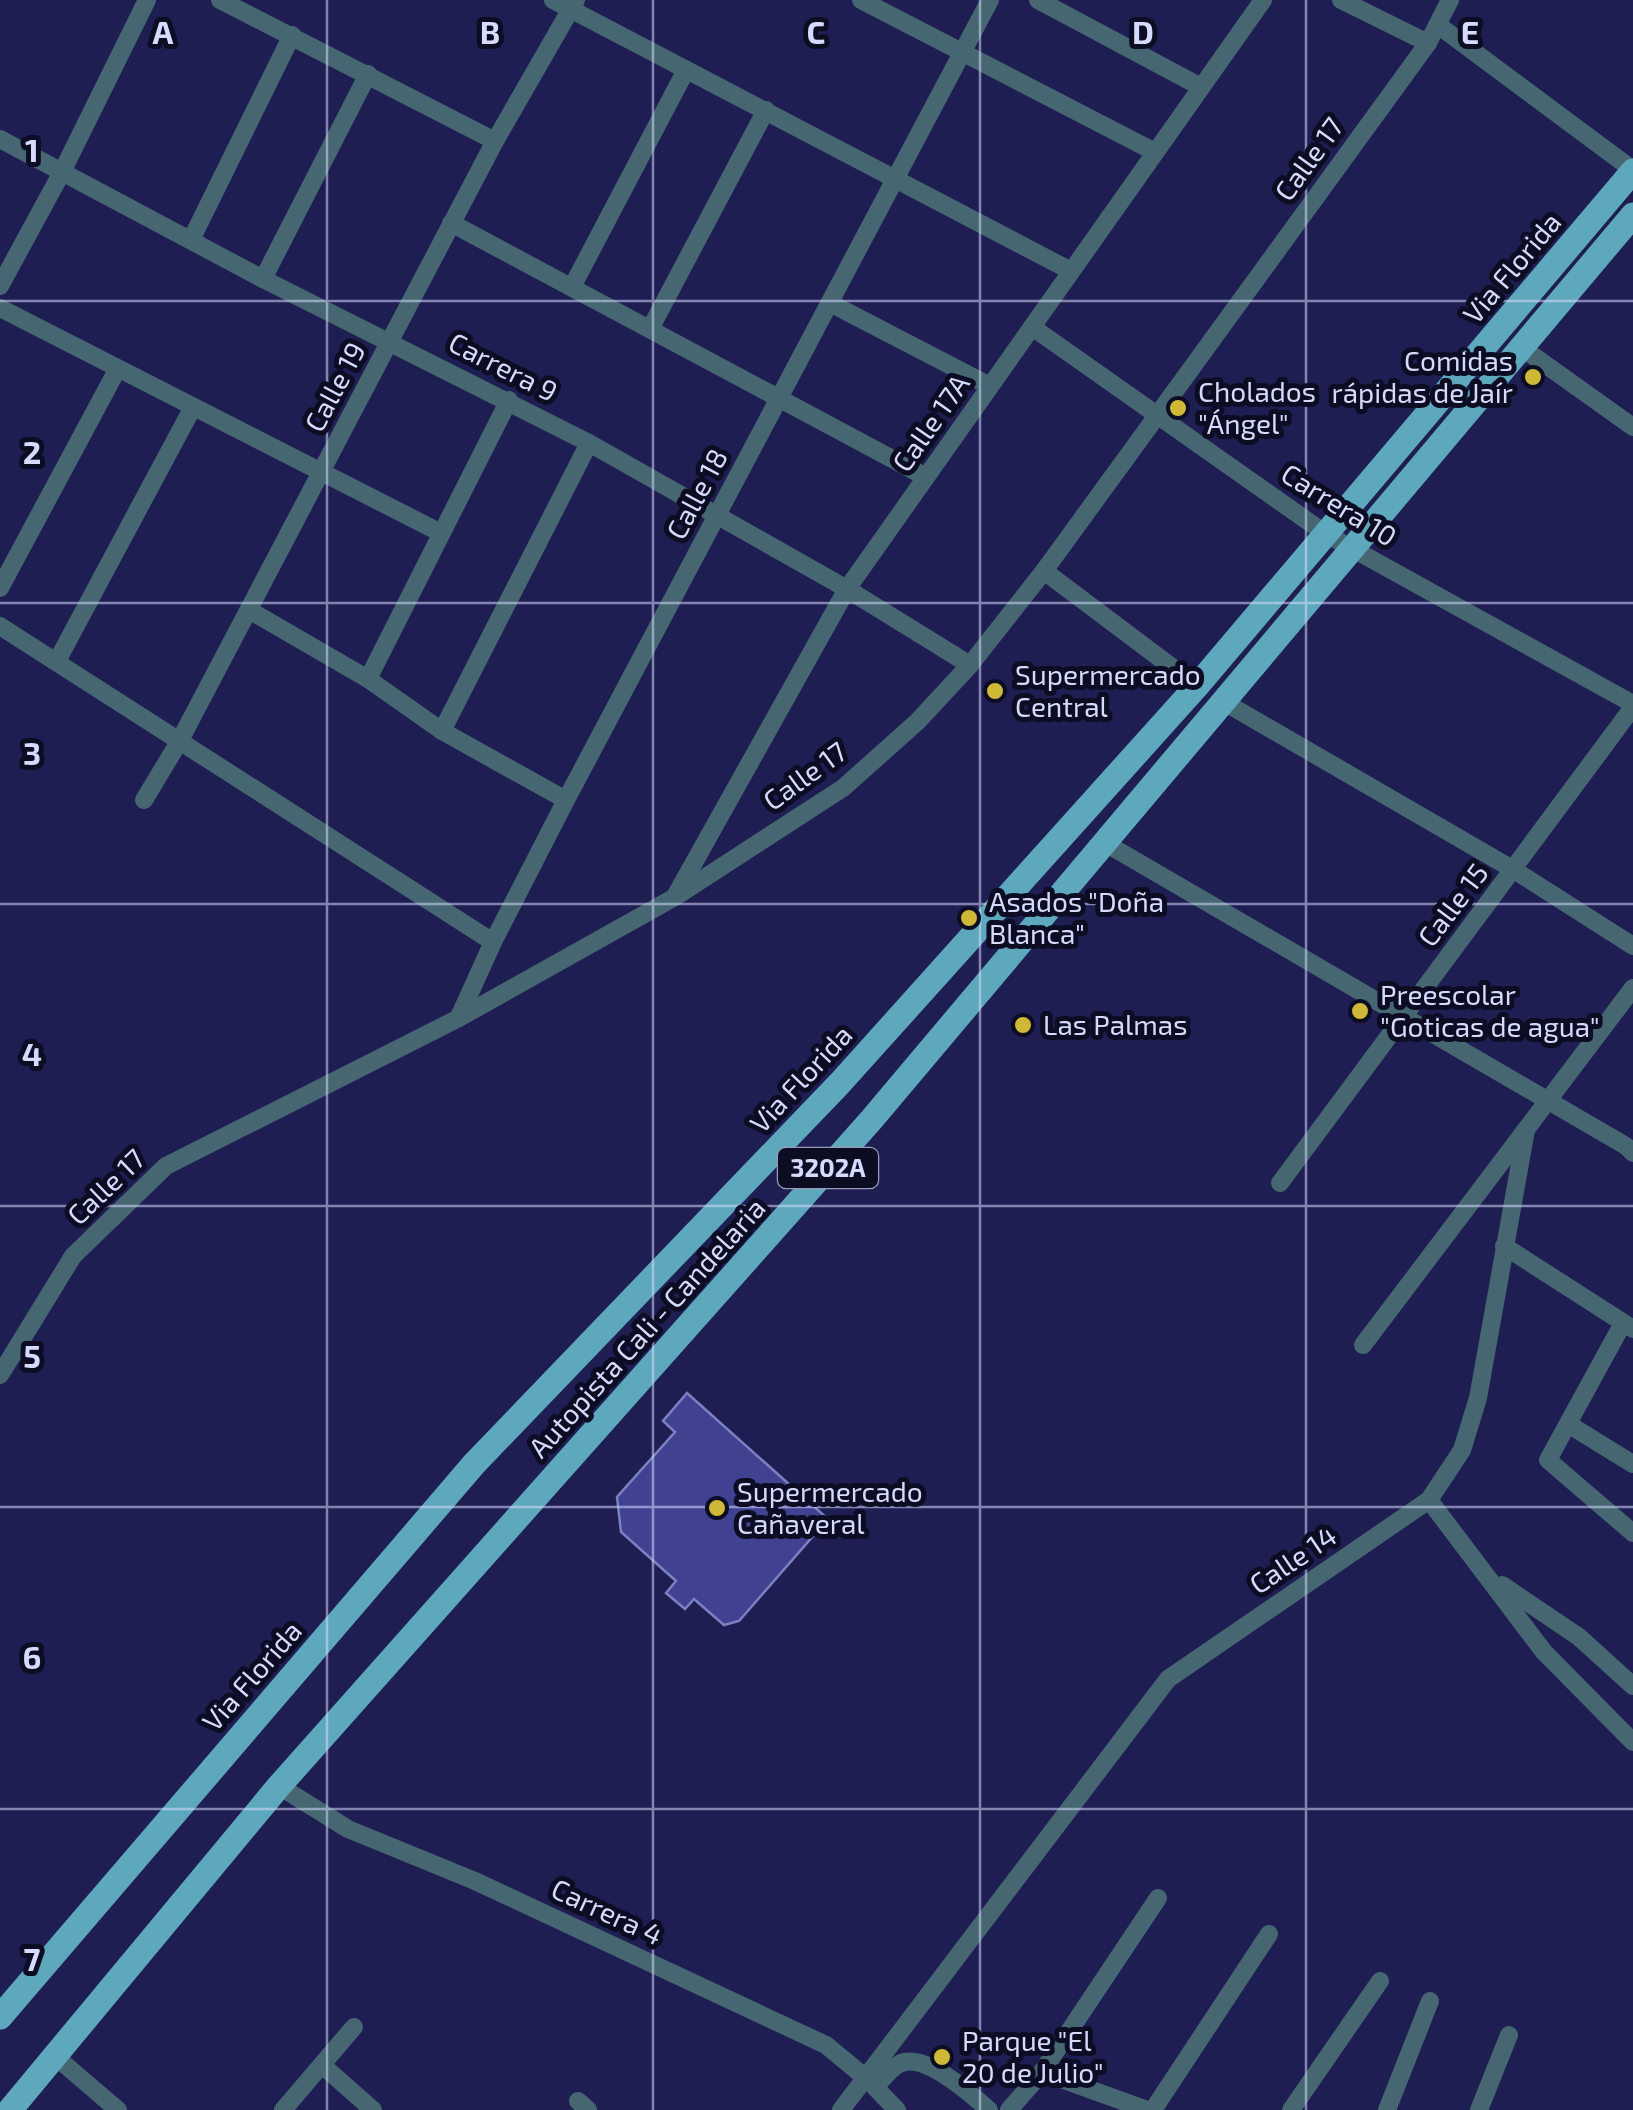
<svg xmlns="http://www.w3.org/2000/svg" width="1633" height="2110" font-family="'Exo 2',sans-serif">
  <style>
    .building { fill: #414192; stroke: #7b81c0; stroke-width: 2.5 }
    .lines { fill: none; stroke-linecap: round; stroke-linejoin: round }
    .street { stroke: #466772; stroke-width: 18 }
    .primary { stroke: #5ea8bd; stroke-width: 25 }
    .grid { fill: none; stroke: #d6dbfd; stroke-width: 2.5; stroke-opacity: 0.55 }
    .poi-dot { fill: #cfb837; stroke: #0c0c23; stroke-width: 4 }
    .labels { text-anchor: middle; stroke-width: 10; stroke-linejoin: round; paint-order: stroke }
    .shield { fill: #0c0c23; stroke: #999dbc; stroke-width: 2.5 }
    .shield-label { font-size: 25px; font-weight: bold; fill: #d6dbfd }
    .street-label { font-size: 28px; fill: #d6dbfd; stroke: #0c0c23 }
    .poi-label { font-size: 28px; fill: #d6dbfd; stroke: #0c0c23; text-anchor: start }
    .grid-label { font-size: 32px; text-anchor: middle; font-weight: bold; fill: #d6dbfd; stroke: #0c0c23; stroke-width: 10; stroke-linejoin: round; paint-order: stroke }
  </style>
  <rect width="100%" height="100%" fill="#1f1e53"/>
  <!-- building -->
  <polygon class="building" points="687,1393 828,1519 739,1621 724,1625 694,1599 685,1609 666,1593 676,1581 621,1532 617,1497 675,1432 663,1421"/>
  <g class="lines">
    <!-- street -->
    <g class="street">
      <polyline points="220,0 495,141"/>
      <polyline points="553,0 1071,271"/>
      <polyline points="861,0 1155,152"/>
      <polyline points="1038,0 1201,87"/>
      <polyline points="1341,0 1428,43"/>
      <polyline points="1438,25 1633,170"/>
      <polyline points="0,139 263,279 589,443 847,589 970,665"/>
      <polyline points="451,223 926,477"/>
      <polyline points="191,240 292,35"/>
      <polyline points="263,279 368,74"/>
      <polyline points="0,286 62,172 147,0"/>
      <polyline points="572,287 686,70"/>
      <polyline points="830,303 990,386"/>
      <polyline points="0,308 441,533"/>
      <polyline points="1032,327 1326,534 1633,704"/>
      <polyline points="650,329 766,110"/>
      <polyline points="1521,347 1633,427"/>
      <polyline points="1044,571 1197,686"/>
      <polyline points="0,588 117,370"/>
      <polyline points="249,610 368,679 442,731 566,800"/>
      <polyline points="0,626 493,942"/>
      <polyline points="57,661 193,407"/>
      <polyline points="368,679 509,400"/>
      <polyline points="1224,702 1514,870 1633,946"/>
      <polyline points="442,731 589,443"/>
      <polyline points="144,800 179,742 495,141 576,0"/>
      <polyline points="1105,843 1626,1146 1633,1153"/>
      <polyline points="677,893 847,589 1263,0"/>
      <polyline points="459,1017 493,942 566,800 990,0"/>
      <polyline points="1280,1183 1633,707"/>
      <polyline points="1504,1246 1633,1329"/>
      <polyline points="1623,1323 1548,1460 1633,1533"/>
      <polyline points="1363,1345 1633,988"/>
      <polyline points="0,1375 73,1256 166,1166 459,1018 675,897 843,788 917,722 970,665 1044,571 1428,43 1450,0"/>
      <polyline points="1568,1424 1633,1464"/>
      <polyline points="1429,1500 1544,1652 1633,1742"/>
      <polyline points="1502,1585 1579,1637 1633,1686"/>
      <polyline points="279,1786 348,1829 475,1881 826,2045 867,2079 897,2110"/>
      <polyline points="56,2057 118,2110"/>
      <polyline points="322,2065 373,2110"/>
      <polyline points="1042,2072 1147,2110"/>
      <path d="M875,2087C882,2080 890,2069 899,2064C924,2051 971,2094 989,2110"/>
      <polyline points="578,2101 588,2110"/>
      <polyline points="283,2110 354,2027"/>
      <polyline points="841,2110 1168,1679 1429,1500 1462,1450 1478,1398 1526,1130"/>
      <polyline points="1009,2110 1042,2072 1158,1898"/>
      <polyline points="1153,2110 1269,1934"/>
      <polyline points="1291,2110 1380,1981"/>
      <polyline points="1387,2110 1430,2001"/>
      <polyline points="1479,2110 1509,2035"/>
    </g>
    <!-- primary -->
    <g class="primary">
      <polyline points="0,2017 474,1464 840,1083 1197,686 1633,171"/>
      <polyline points="10,2110 279,1786 872,1119 1633,215"/>
    </g>
  </g>
  <!-- grid -->
  <path class="grid" d="M327,0V2110M653,0V2110M980,0V2110M1306,0V2110M0,301H1633M0,603H1633M0,904H1633M0,1206H1633M0,1507H1633M0,1809H1633"/>
  <!-- markers -->
  <g class="poi-dot">
    <circle cx="1533" cy="377" r="10"/>
    <circle cx="1178" cy="408" r="10"/>
    <circle cx="995" cy="691" r="10"/>
    <circle cx="969" cy="918" r="10"/>
    <circle cx="1360" cy="1011" r="10"/>
    <circle cx="1023" cy="1025" r="10"/>
    <circle cx="717" cy="1508" r="10"/>
    <circle cx="942" cy="2057" r="10"/>
  </g>
  <g class="labels">
    <!-- shield labels -->
    <rect class="shield" x="778" y="1148" width="100" height="40" rx="8"/>
    <g class="shield-label">
      <text x="828" y="1177">3202A</text>
    </g>
    <!-- street labels -->
    <g class="street-label">
      <text transform="translate(1309 159) rotate(-54)" y="10">Calle 17</text>
      <text transform="translate(1512 268) rotate(-50)" y="10">Via Florida</text>
      <text transform="translate(503 367) rotate(27)" y="10">Carrera 9</text>
      <text transform="translate(335 387) rotate(-62)" y="10">Calle 19</text>
      <text transform="translate(931 423) rotate(-55)" y="10">Calle 17A</text>
      <text transform="translate(697 494) rotate(-62)" y="10">Calle 18</text>
      <text transform="translate(1339 505) rotate(32)" y="10">Carrera 10</text>
      <text transform="translate(805 776) rotate(-36)" y="10">Calle 17</text>
      <text transform="translate(1453 905) rotate(-53)" y="10">Calle 15</text>
      <text transform="translate(801 1079) rotate(-47)" y="10">Via Florida</text>
      <text transform="translate(106 1187) rotate(-44)" y="10">Calle 17</text>
      <text transform="translate(647 1328) rotate(-48)" y="10">Autopista Cali - Candelaria</text>
      <text transform="translate(1293 1560) rotate(-34)" y="10">Calle 14</text>
      <text transform="translate(252 1676) rotate(-49)" y="10">Via Florida</text>
      <text transform="translate(607 1912) rotate(25)" y="10">Carrera 4</text>
    </g>
    <!-- poi labels -->
    <g class="poi-label">
      <text x="1513" y="371" text-anchor="end">Comidas<tspan x="1513" dy="32">rápidas de Jaír</tspan></text>
      <text x="1198" y="402">Cholados<tspan x="1198" dy="32">"Ángel"</tspan></text>
      <text x="1015" y="685">Supermercado<tspan x="1015" dy="32">Central</tspan></text>
      <text x="989" y="912">Asados "Doña<tspan x="989" dy="32">Blanca"</tspan></text>
      <text x="1380" y="1005">Preescolar<tspan x="1380" dy="32">"Goticas de agua"</tspan></text>
      <text x="1043" y="1035">Las Palmas</text>
      <text x="737" y="1502">Supermercado<tspan x="737" dy="32">Cañaveral</tspan></text>
      <text x="962" y="2051">Parque "El<tspan x="962" dy="32">20 de Julio"</tspan></text>
    </g>
  </g>
  <g class="grid-label">
    <text x="163" y="44">A</text>
    <text x="490" y="44">B</text>
    <text x="816" y="44">C</text>
    <text x="1143" y="44">D</text>
    <text x="1470" y="44">E</text>
    <text x="32" y="162">1</text>
    <text x="32" y="464">2</text>
    <text x="32" y="765">3</text>
    <text x="32" y="1066">4</text>
    <text x="32" y="1368">5</text>
    <text x="32" y="1669">6</text>
    <text x="32" y="1971">7</text>
  </g>
</svg>
